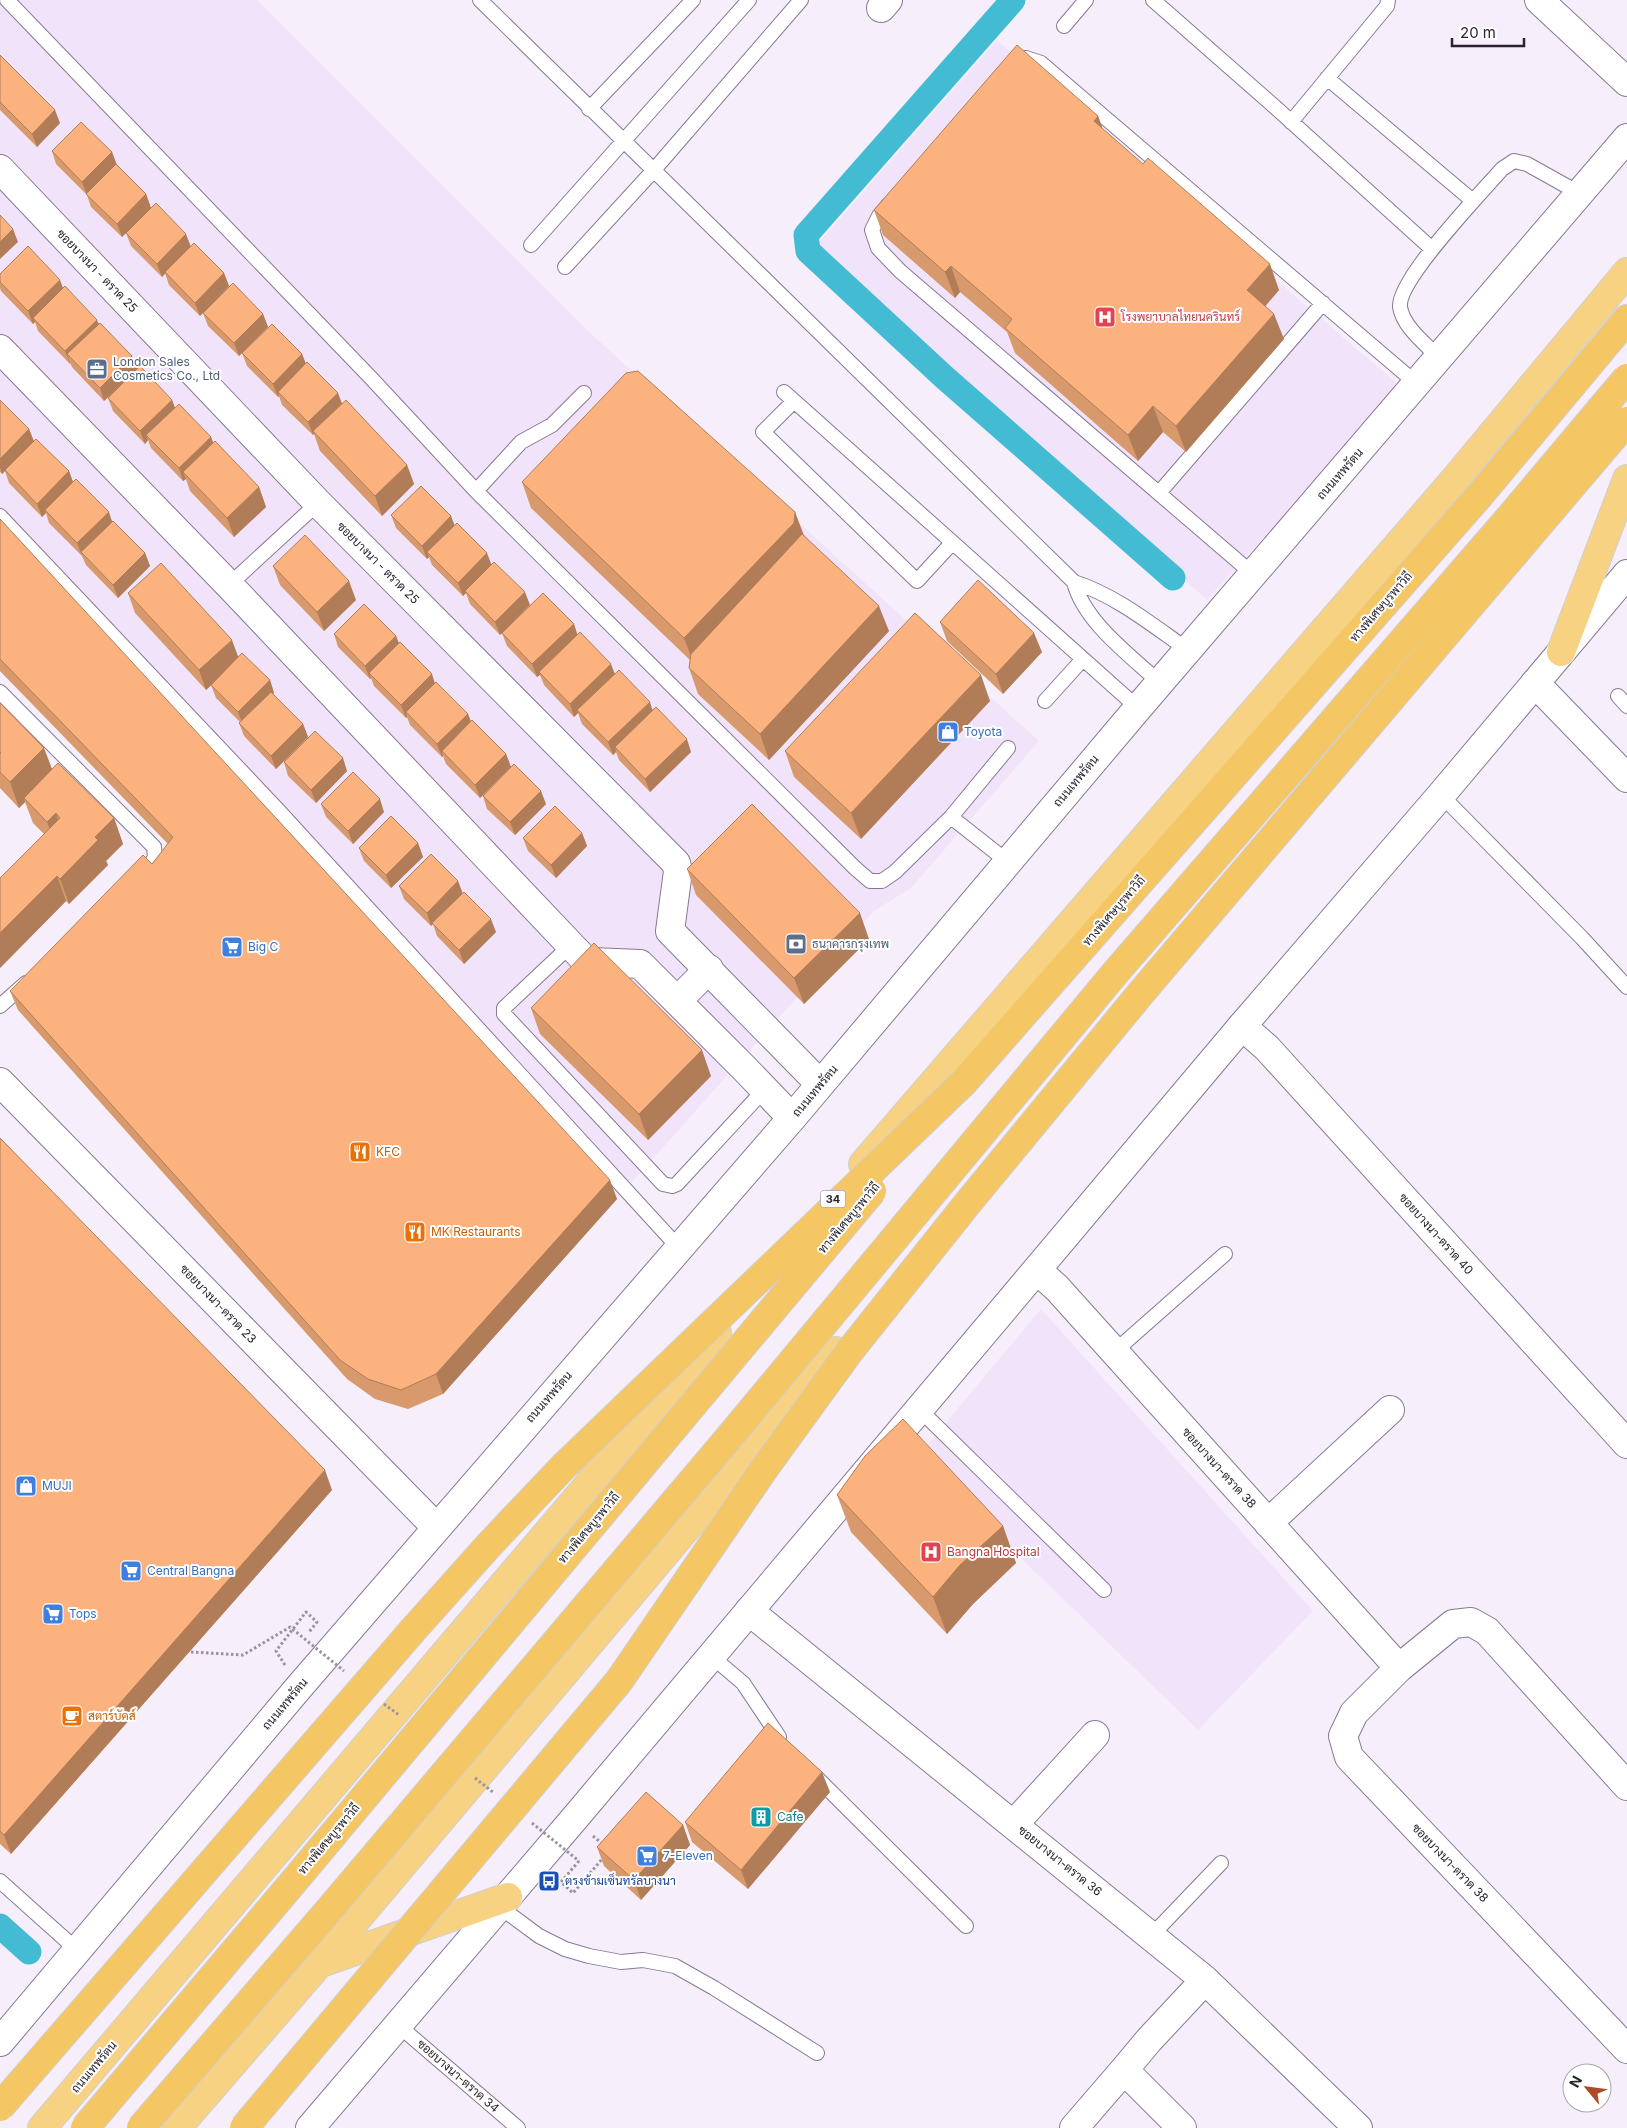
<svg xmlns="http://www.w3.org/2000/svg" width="1627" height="2128" viewBox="0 0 1627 2128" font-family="Inter,Sarabun,sans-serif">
	<rect width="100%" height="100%" fill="#f6effb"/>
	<path fill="#f1e4fa" d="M0,0h257l331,331 451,410 -128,147 -37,23 -257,288 -617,-668z
		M997,40l403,346 -193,214 -393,-352z
		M1041,1309l272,302 -115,119 -281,-273z"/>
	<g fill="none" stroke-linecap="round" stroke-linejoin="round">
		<path stroke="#43bbd2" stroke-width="25" d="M1013,0l-207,235 2,16 136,126 229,201
			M0,1926l29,26"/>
		<g stroke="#887893" stroke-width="16">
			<path id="service" d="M7,0l364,378 105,113 379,377 15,13h12l13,-9 56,-55 57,-69
				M480,0l594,582c43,14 78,43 114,68
				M1153,0l122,107 157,142
				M1064,26l22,-26
				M1019,62l7,-4 15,5 376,321
				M1327,78l146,123
				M589,109l104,-109
				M1291,122l96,-116 1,-6
				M888,205l-9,11 -7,14 6,18 22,23 354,304
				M531,245l218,-245
				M565,267l88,-96 148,-171
				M1439,358c-13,-14 -36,-31 -39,-51 -3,-27 82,-115 102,-138l12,-8 13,3 52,29
				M784,392l354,316
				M794,401l-31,31 154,149 35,-38
				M476,491l45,-49 31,-17 32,-32
				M1159,493l164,-190
				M0,516l278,294 401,438
				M1074,582c10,40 57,74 86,101
				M229,585l89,-82
				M0,692l154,155 1,11 -15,19
				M1618,696l9,10
				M1045,701l38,-42
				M1441,795l141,143 45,49
				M951,817l57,45
				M571,945l-67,63v6l159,170 9,2 5,-2 88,-95
				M0,1006l26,-23
				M1114,1352l111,-98
				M920,1410l184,180
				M711,1656l32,27 36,54
				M816,1777l150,149
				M0,1881l77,69
				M500,1907l39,29 26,13 24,7 32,6 22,-2 32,6 39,22 103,65
				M1152,1935l69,-72
				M398,2025l120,103"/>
		</g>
		<g stroke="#887893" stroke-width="30">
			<path id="minor" d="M1539,0l88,82
				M881,8l7,-8
				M0,169l318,334 358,360 2,8 -8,60 150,153
				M0,349l229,236 354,373 9,4 48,2 105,105 47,49
				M1535,683l92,95
				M677,1001l32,-32
				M1242,1026l25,22 360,396
				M1037,1270l20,18 342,380 54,-44 18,-2 16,9 140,155
				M1268,1523l122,-113
				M749,1611l456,369 153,148
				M1399,1668l-45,45 -11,23 6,21 278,292
				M1014,1824l81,-89
				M1074,2128l50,-58
				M1182,2128l-58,-58 25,-30 56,-60"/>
		</g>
		<g stroke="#887893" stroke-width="30">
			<path id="tertiary" d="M0,1082l436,445"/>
		</g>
		<g stroke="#887893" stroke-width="30">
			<path id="secondary" d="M0,2042l300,-356 492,-568 346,-410 489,-570
				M310,2128l264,-309 668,-793 199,-231 186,-221"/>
		</g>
		<g stroke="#d0cfd1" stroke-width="30">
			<path id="trunk" d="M1561,652l66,-173
				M863,1164l591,-684 173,-208
				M321,1963l187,-66
				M42,2128l675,-795
				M177,2128l143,-165 516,-612"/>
		</g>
		<g stroke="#d0cfd1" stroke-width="30">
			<path id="motorway" d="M963,1083l517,-588 147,-176"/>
		</g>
		<path stroke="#99939e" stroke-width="3" stroke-dasharray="2.5 2.5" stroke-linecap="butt" d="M285,1665l-9,-14 30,-39 11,10 -8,10
			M593,1836l11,9
			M579,1861l-18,21 12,11 30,-35"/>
		<use href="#service" stroke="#fff" stroke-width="14"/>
		<use href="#minor" stroke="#fff" stroke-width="28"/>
		<use href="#tertiary" stroke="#fff" stroke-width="28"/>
		<use href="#secondary" stroke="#fff" stroke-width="28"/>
		<use href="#trunk" stroke="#f7d283" stroke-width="28"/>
		<use href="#motorway" stroke="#f5c664" stroke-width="28"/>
		<g stroke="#d0cfd1" stroke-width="30" stroke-linecap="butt">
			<path id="motorway-bridge" d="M0,2107l413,-477 77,-86 74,-78 399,-383
				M85,2128l210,-248 577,-689
				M141,2128l188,-218 398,-470 389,-468 394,-455 117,-139
				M244,2128l375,-447 145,-212 85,-117 118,-148 174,-211 486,-572"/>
		</g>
		<path stroke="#99939e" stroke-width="3" stroke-dasharray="2.5 2.5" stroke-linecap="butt" d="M191,1652l52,3 47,-28 54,44
			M384,1704l15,11
			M475,1778l19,15
			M532,1823l47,38"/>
		<use href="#motorway-bridge" stroke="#f5c664" stroke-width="28"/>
	</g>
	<path fill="#d8996c" d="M0,56l60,67 -23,24 -37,-37z
		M1098,116l5,13 176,161 -14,16 19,33 -98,113 -23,-20 -25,29 -123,-108 -8,-21 -47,-40 -5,6 -72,-63 -9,-25z
		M52,151l60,1 4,13 30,29 5,14 -29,29 -31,-30 -4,-12 -31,-31z
		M126,233l64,13 34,27 5,13 -29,30 -31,-31 -4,-12 -3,4 -31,-31z
		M0,274l63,14 69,68 5,13 -33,32 -32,-34 -2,-4v1l-32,-33 -3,-9 -2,2 -32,-33 -1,-3z
		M203,313l60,1 5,13 -29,29 -31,-30z
		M242,353l60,1 4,10 36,40 65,61 7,19 -32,32 -62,-65 -6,-17 -1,1 -31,-30 -3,-9 -1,1 -31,-31z
		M108,398l64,2 3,8 36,29 2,6 46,44 7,20 -32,30 -44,-46 -4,-12 -3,2 -32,-33 -3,-8 -3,4 -32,-33z
		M0,400l29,29 5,12 35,30 4,11 72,71 5,13 -32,32 -32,-33 -4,-9 -33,-33 -3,-10 -4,4 -33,-34 -4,-12 -3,3 -2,-2z
		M522,482l282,53 85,96 -120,129 -71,-66 -9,-26 1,-8 -159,-152z
		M391,515l60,1 3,9 76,80 -18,18 62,1 3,10 38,40 38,36 38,42 -41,40 -31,-32 -3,-8 -3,3 -31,-31 -4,-11 -4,4 -30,-32 -4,-10 -3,2 -30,-31 -5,-13 -2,2 -30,-31 -4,-11 -3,3 -31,-31 -3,-8 -2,2 -31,-31z
		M0,519l617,680 -174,195 -35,15 -33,-10 -28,-20 -329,-369 -8,-19 142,-127 16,-20 -168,-173z
		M273,566l83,34 -32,31 -44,-46z
		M128,593l110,64 32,23 4,13 -1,1 30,30 5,13 -32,32 -32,-33 -5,-13 1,-1 -24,-24 -5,-13 -5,5 -71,-77z
		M940,622l102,30 -39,42 -56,-53z
		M334,634l62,2 3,7 36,40 33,31 3,8 35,32 5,13 -31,31 -34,-34 -3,-8 -1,1 -32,-32 -3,-8 -1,1 -32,-32 -3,-8 -1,1 -32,-32z
		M990,701l-129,138 -67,-62 -9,-26z
		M0,703l52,66 62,49 9,26 -17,17 2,4 -39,39 -3,-3 -66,67 44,-134 -11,-11 -8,-21 -6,6 -19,-20z
		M284,762l63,9 -31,32 -28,-27z
		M483,796l63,8 -31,31 -28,-26z
		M321,804l63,8 -31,32 -27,-27z
		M582,833l5,13 -31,32 -28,-27 -5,-13z
		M418,843l5,14 -32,31 -27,-27 -5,-13z
		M687,869l182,70 -65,65 -108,-109z
		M458,881l4,12 34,39 -32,32 -27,-28 -4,-12 -2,2 -27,-27 -5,-13z
		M531,1008l180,68 -63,64 -108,-106z
		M0,1138l332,352 -321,364 -11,-10z
		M837,1495l166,31 13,37 -43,41 -26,30 -96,-102z
		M830,1792l-82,97 -56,-47 -7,-20z
		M683,1825l7,20 -49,55 -37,-34 -7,-19z"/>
	<path fill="#b07d58" d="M55,110l5,13 -23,24 -5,-13z
		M1098,116l9,26 -13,-21z
		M112,152l5,13 -30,30 -5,-13z
		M146,194l5,14 -29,29 -5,-13z
		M13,229l5,13 -18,17v-17z
		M186,234l5,13 -29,30 -5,-13z
		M1270,264l9,26 -22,26 -10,-26z
		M951,266l9,26 -5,6 -10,-26z
		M224,273l5,13 -29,30 -5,-13z
		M60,280l5,13 -32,25 2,4 -2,2 -5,-13z
		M263,314l5,13 -29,29 -5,-13z
		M1274,314l10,25 -98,113 -10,-26z
		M97,320l5,13 -35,21 3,9v1l-5,-13z
		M302,354l5,13 -29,25 1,4 -1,1 -5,-13z
		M132,356l5,13 -33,32 -4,-13z
		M338,393l5,13 -30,25 1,3 -1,1 -5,-13z
		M172,400l5,13 -31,22 2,5 -3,4 -5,-13z
		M1153,406l10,26 -25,29 -10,-26z
		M29,429l5,13 -32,32 -2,-7v-8z
		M211,437l5,13 -33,22 3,7 -3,2 -4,-13z
		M407,465l7,19 -32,32 -7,-20z
		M69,471l5,14 -29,25 1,3 -4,4 -5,-13z
		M259,487l7,20 -32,30 -7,-19z
		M109,512l4,13 -32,27 1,4 -5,-13z
		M795,512l10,26 -111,126 -10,-26z
		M451,516l5,13 -29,23 2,5 -2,2 -5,-13z
		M145,553l5,13 -32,32 -5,-13z
		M487,553l5,13 -27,25 1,2 -3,3 -5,-13z
		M349,581l7,19 -32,31 -7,-19z
		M525,592l5,13 -30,30 -5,-13z
		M879,606l10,25 -120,129 -9,-26z
		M574,624l4,13 -39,35 1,3 -3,2 -5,-13z
		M1034,633l8,19 -39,42 -7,-20z
		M396,636l5,13 -32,24 2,5 -1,1 -5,-13z
		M232,640l7,19 -33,31 -7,-20z
		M611,664l5,13 -39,33 1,3 -4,4 -4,-13z
		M432,674l4,13 -30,25 1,5 -1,1 -5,-13z
		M981,675l9,26 -129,138 -10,-26z
		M270,680l4,13 -31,32 -5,-13z
		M650,702l4,13 -39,32 1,5 -3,3 -5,-13z
		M468,714l5,13 -31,24 1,5 -1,1 -5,-13z
		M303,724l5,13 -32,32 -5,-13z
		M687,739l4,13 -41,40 -5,-13z
		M44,748l10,26 -30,24 1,4 -6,6 -9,-26z
		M506,754l5,13 -31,31 -5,-13z
		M343,758l4,13 -31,32 -5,-13z
		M541,791l5,13 -31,31 -5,-13z
		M380,799l4,13 -31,32 -5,-13z
		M56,813l9,26 -8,8 -10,-25z
		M114,818l9,26 -17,17 2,4 -39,39 -9,-25 35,-42z
		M582,833l5,13 -31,32 -5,-13z
		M418,843l5,14 -32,31 -5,-13z
		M57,876l9,25 -66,67v-35z
		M458,881l5,13 -32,32 -4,-13z
		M860,913l9,26 -65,65 -10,-26z
		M491,919l5,13 -32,32 -5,-14z
		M702,1050l9,26 -63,64 -9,-26z
		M610,1180l7,19 -174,195 -7,-20z
		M325,1470l7,20 -321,364 -7,-19z
		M1003,1526l13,37 -43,41 -26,30 -14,-37 26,-31z
		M822,1772l8,20 -82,97 -7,-19z
		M683,1825l7,20 -49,55 -7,-20z"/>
	<path fill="#fbb27e" stroke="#b07d58" d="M1017,45l81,71 -4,5 49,43 5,-6 122,106 -23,26 27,24 -98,112 -23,-20 -25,29 -123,-107 7,-9 -61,-53 -6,6 -71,-62z
		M0,55l55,55 -23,24 -32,-32z
		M81,122l31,30 -30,30 -30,-31z
		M116,164l30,30 -29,30 -31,-30z
		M156,203l30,31 -29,30 -31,-31z
		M0,215l13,14 -13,13z
		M194,243l30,30 -29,30 -30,-31z
		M28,246l32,34 -32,31 -28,-29v-8z
		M233,283l30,31 -29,29 -31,-30z
		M65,286l32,34 -32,31 -32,-33z
		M100,323l32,33 -32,32 -33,-34z
		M272,324l30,30 -29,30 -31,-31z
		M307,362l31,31 -30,29 -30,-30z
		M140,366l32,34 -32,31 -32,-33z
		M638,371l157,141 -1,11 -110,115 -162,-156 104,-109z
		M0,400l29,29 -29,30z
		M346,400l61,65 -32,31 -62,-65z
		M179,404l32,33 -32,31 -33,-33z
		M36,439l33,32 -32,33 -32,-34z
		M215,441l44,46 -32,31 -44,-46z
		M76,479l33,33 -32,31 -32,-33z
		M421,486l30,30 -29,30 -31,-31z
		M0,519l610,661 -174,194 -35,16 -33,-11 -28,-19 -330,-369 133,-136 9,9 21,-27 -173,-178z
		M113,521l32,32 -32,32 -32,-33z
		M457,523l30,30 -29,30 -31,-31z
		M802,534l77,72 -119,128 -71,-66 2,-14z
		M305,535l44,46 -32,31 -44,-46z
		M494,562l31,30 -30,30 -30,-31z
		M161,563l71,77 -33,30 -71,-77z
		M978,580l56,53 -38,41 -56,-52z
		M543,593l31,31 -42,40 -30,-31z
		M364,604l32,32 -31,30 -31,-32z
		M915,613l66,62 -130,138 -66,-62z
		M580,632l31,32 -41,40 -31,-32z
		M400,642l32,32 -31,31 -32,-32z
		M242,653l28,27 -32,32 -27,-27z
		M619,670l31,32 -42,40 -31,-32z
		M436,682l32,32 -31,30 -31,-32z
		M271,692l32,32 -32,32 -32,-33z
		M0,703l44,45 -34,34 -10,-10v-19h1l-1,-1z
		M656,707l31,32 -42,40 -30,-32z
		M472,720l34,34 -31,31 -33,-34z
		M315,731l28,27 -32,32 -27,-28z
		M58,763l56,55 -19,19 3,3 -38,39 -3,-3 -57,57v-55l60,-60 -4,-5 -9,9 -23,-24z
		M514,764l27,27 -31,31 -27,-26z
		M353,772l27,27 -32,32 -27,-27z
		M752,804l108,109 -66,65 -107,-109z
		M555,806l27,27 -31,32 -28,-27z
		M391,816l27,27 -32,32 -27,-27z
		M431,854l27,27 -31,32 -28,-27z
		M464,892l27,27 -32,31 -27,-27z
		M594,943l108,107 -63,64 -108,-106z
		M0,1138l325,332 -321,365 -4,-4z
		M903,1419l100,107 -44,40 -26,31 -96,-102 28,-39z
		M768,1723l54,49 -81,98 -56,-48z
		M646,1792l37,33 -49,55 -37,-33z"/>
	<defs>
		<g id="hospital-square" transform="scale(1.125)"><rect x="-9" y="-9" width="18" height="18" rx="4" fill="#e0444e" stroke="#fff"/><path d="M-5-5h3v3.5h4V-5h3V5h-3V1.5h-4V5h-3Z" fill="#fff"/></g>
		<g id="office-square" transform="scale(1.125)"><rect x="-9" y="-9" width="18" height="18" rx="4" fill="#5c6f8a" stroke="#fff"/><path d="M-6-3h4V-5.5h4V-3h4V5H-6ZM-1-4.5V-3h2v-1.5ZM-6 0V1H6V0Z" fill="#fff"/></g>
		<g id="shop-square" transform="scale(1.125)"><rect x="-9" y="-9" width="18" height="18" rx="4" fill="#3f7fe0" stroke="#fff"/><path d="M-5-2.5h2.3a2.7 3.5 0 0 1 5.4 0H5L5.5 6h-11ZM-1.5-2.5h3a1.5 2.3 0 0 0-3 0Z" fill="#fff"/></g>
		<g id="bank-square" transform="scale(1.125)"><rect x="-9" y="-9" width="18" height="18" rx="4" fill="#5c6f8a" stroke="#fff"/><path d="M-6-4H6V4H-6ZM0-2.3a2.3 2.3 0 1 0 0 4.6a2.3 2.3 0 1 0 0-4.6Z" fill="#fff"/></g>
		<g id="supermarket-square" transform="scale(1.125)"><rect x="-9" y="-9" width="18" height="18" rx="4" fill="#3f7fe0" stroke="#fff"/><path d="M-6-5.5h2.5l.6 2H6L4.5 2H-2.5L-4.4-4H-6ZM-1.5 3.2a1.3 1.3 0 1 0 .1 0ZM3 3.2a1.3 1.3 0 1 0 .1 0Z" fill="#fff"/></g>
		<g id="restaurant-square" transform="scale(1.125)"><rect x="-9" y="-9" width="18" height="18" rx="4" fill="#e8710a" stroke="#fff"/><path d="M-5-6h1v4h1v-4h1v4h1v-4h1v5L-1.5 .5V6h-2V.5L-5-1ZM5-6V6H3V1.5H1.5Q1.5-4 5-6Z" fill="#fff"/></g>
		<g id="cafe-square" transform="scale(1.125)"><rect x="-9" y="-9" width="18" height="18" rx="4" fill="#e8710a" stroke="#fff"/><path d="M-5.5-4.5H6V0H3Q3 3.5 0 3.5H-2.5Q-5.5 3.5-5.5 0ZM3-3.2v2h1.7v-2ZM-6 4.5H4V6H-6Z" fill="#fff"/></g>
		<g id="building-square" transform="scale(1.125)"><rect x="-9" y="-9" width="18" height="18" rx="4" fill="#0f9aa8" stroke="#fff"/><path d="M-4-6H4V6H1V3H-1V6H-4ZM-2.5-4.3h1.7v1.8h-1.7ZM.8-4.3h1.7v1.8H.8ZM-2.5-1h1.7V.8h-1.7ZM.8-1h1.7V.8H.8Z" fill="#fff"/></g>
		<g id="bus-square" transform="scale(1.125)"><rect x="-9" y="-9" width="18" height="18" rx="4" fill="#1a4fb4" stroke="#fff"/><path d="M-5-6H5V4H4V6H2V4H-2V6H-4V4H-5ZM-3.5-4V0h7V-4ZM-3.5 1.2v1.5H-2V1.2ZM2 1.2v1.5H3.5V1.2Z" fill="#fff"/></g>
	</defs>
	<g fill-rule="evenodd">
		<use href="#hospital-square" x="1105" y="317"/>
		<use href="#office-square" x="97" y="369"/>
		<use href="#shop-square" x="948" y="732"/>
		<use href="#bank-square" x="796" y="944"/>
		<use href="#supermarket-square" x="232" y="947"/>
		<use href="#restaurant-square" x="360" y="1152"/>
		<use href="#restaurant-square" x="415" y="1232"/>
		<use href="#shop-square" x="26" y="1486"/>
		<use href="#hospital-square" x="931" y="1552"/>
		<use href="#supermarket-square" x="131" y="1571"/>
		<use href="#supermarket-square" x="53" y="1614"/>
		<use href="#cafe-square" x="72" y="1716"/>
		<use href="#building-square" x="761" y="1817"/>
		<use href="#supermarket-square" x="647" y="1856"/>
		<use href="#bus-square" x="549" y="1881"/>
	</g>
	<g text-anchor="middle" stroke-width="4" stroke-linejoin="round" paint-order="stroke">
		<rect fill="#fff" stroke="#69656d" stroke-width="1" x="820.5" y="1190.5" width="25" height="17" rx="4"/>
		<g font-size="11" font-weight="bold" fill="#29232e">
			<text x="833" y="1203">34</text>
		</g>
		<g font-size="12" fill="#29232e" stroke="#fff">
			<text transform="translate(97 271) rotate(46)" y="4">ซอยบางนา - ตราด 25</text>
			<text transform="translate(1340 474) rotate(-49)" y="4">ถนนเทพรัตน</text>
			<text transform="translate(378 563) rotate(45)" y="4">ซอยบางนา - ตราด 25</text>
			<text transform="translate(1381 607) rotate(-49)" y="4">ทางพิเศษบูรพาวิถี</text>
			<text transform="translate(1076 781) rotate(-50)" y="4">ถนนเทพรัตน</text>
			<text transform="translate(1114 911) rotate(-49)" y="4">ทางพิเศษบูรพาวิถี</text>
			<text transform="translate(815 1091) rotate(-50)" y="4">ถนนเทพรัตน</text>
			<text transform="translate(849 1218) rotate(-50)" y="4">ทางพิเศษบูรพาวิถี</text>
			<text transform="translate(1436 1234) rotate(48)" y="4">ซอยบางนา-ตราด 40</text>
			<text transform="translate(218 1304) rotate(46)" y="4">ซอยบางนา-ตราด 23</text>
			<text transform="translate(549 1397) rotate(-49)" y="4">ถนนเทพรัตน</text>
			<text transform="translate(1219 1468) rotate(48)" y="4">ซอยบางนา-ตราด 38</text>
			<text transform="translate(589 1528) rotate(-50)" y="4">ทางพิเศษบูรพาวิถี</text>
			<text transform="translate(285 1704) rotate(-50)" y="4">ถนนเทพรัตน</text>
			<text transform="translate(329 1839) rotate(-50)" y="4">ทางพิเศษบูรพาวิถี</text>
			<text transform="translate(1060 1861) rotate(39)" y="4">ซอยบางนา-ตราด 36</text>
			<text transform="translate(1450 1863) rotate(46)" y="4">ซอยบางนา-ตราด 38</text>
			<text transform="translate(94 2067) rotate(-50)" y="4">ถนนเทพรัตน</text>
			<text transform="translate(458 2076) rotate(41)" y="4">ซอยบางนา-ตราด 34</text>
		</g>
		<g font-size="12" fill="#be3a42" stroke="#fff" text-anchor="start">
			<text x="1121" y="321">โรงพยาบาลไทยนครินทร์</text>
			<text x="947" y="1556">Bangna Hospital</text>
		</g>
		<g font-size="12" fill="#4e5e75" stroke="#fff" text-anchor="start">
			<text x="113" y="366">London Sales<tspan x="113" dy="14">Cosmetics Co., Ltd</tspan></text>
			<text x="812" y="948">ธนาคารกรุงเทพ</text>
		</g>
		<g font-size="12" fill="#366cbe" stroke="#fff" text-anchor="start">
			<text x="964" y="736">Toyota</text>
			<text x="248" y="951">Big C</text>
			<text x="42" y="1490">MUJI</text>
			<text x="147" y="1575">Central Bangna</text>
			<text x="69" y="1618">Tops</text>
			<text x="663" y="1860">7-Eleven</text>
		</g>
		<g font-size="12" fill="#c56008" stroke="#fff" text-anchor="start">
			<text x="376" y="1156">KFC</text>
			<text x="431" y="1236">MK Restaurants</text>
			<text x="88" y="1720">สตาร์บัคส์</text>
		</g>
		<g font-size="12" fill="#0d838f" stroke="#fff" text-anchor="start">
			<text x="777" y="1821">Cafe</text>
		</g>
		<g font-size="12" fill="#164399" stroke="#fff" text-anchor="start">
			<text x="565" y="1885">ตรงข้ามเซ็นทรัลบางนา</text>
		</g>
	</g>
	<g transform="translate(1587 2088) rotate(299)"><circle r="24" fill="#ffffff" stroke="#a9a7ab"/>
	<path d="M0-4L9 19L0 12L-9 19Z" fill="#b04925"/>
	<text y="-8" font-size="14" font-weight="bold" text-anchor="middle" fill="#29232e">N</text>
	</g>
	<path d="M1452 38v8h72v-8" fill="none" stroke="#29232e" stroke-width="2.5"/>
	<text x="1460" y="38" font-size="15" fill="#29232e" stroke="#ffffff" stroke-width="4" paint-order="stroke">20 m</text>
</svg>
